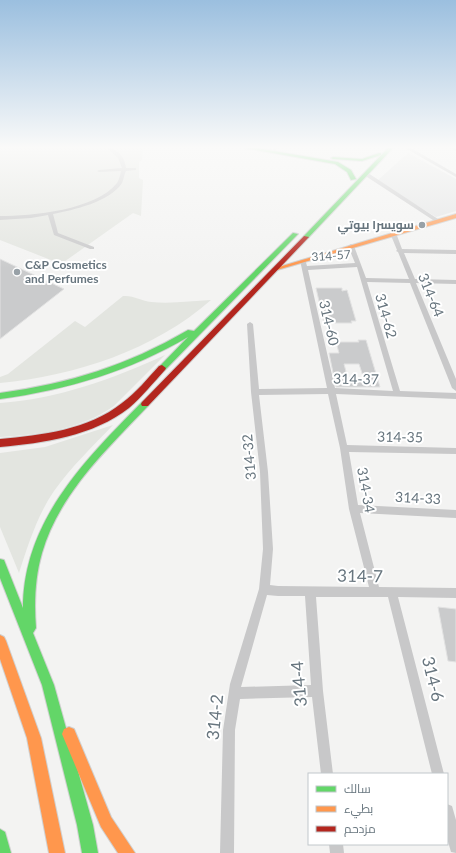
<svg xmlns="http://www.w3.org/2000/svg" width="456" height="853" viewBox="0 0 456 853" font-family="Lato,Cairo,sans-serif">
	<rect width="100%" height="100%" fill="#f3f3f2"/>
	<path fill="#e3e4e4" d="M408,153l48,26v32l-20,6 -59,-36z"/>
	<path fill="#e3e5e0" d="M0,148h143l-1,12 -3,2v16l4,2 -2,36 -8,-3 -72,51 -61,-24z
		M123,296c10,-1 19,5 28,6 20,2 41,-1 60,-2 -57,50 -136,76 -211,83v-6l8,-3 67,-53 10,6z
		M165,355l-51,51c-32,23 -76,29 -114,31v-34c57,-4 113,-24 165,-48z
		M113,425c-20,21 -42,42 -59,66 -17,25 -26,54 -35,82l-19,-46v-74l45,-6z"/>
	<path fill="#cacbcc" stroke="#e2e2e2" fill-rule="evenodd" d="M0,259l64,30 -64,50z
		M316,288h26v3l5,-1 9,31h-5l1,2h-28z
		M358,340h8l14,47h-44l-7,-34h10l-3,-11h23zM344,364h15l5,15h-16z
		M438,607l18,2v53l-8,-1z"/>
	<g fill="none" stroke-linecap="round" stroke-linejoin="round">
		<g stroke="#d0d0d0" stroke-width="2">
			<path id="fast" d="M244,148h13l81,14 13,8 5,9 -5,1 -4,-8 -12,-8z
				M388,148h5l-85,90h-4v-2z
				M379,153h2v2l-19,6 -29,-2 -2,-1 2,-1 29,2z
				M293,233l5,1 -133,136 -3,1 -4,-3 30,-31c-58,34 -121,53 -188,62v-6c71,-10 126,-27 188,-63l6,1z
				M145,401l4,3 -1,2c-41,43 -89,88 -106,147 -7,24 -8,50 -6,75l-3,5 21,52 39,140 5,28h-16l-5,-28 -35,-140 -42,-107v-19l4,1 19,48c0,-87 63,-149 119,-206z
				M0,829l5,3 6,21h-11z"/>
		</g>
		<g stroke="#d0d0d0" stroke-width="2">
			<path id="slow" d="M456,214v4l-179,52 -5,-1z
				M0,635l4,2 2,4 35,97 24,115h-16l-22,-115 -27,-79z
				M69,727l5,2 37,88 24,36h-17l-17,-26 -39,-93 2,-5z"/>
		</g>
		<g stroke="#d0d0d0" stroke-width="2">
			<path id="jam" d="M304,236l5,1 -161,169h-6l-1,-2 1,-2z
				M162,365l4,3 -1,2c-12,13 -23,27 -36,38 -36,28 -85,35 -129,39v-8c42,-4 88,-9 122,-36 14,-10 25,-24 37,-37z"/>
		</g>
		<path fill="#c8c8c9" fill-rule="evenodd" d="M107,148c11,0 18,10 19,20h10v2l-10,1c-2,3 -2,8 -4,12 -12,19 -49,27 -69,31l5,19 36,14v2h-4l-36,-14 -6,-20 -17,3 -31,2v-4c32,0 96,-6 117,-33 2,-3 3,-8 4,-12l-22,1 -2,-1 2,-1 23,-2 -4,-10z
			M274,148h7l-8,3v-2z
			M405,148h6l45,26v3z
			M450,148h6v3z
			M366,173h2l73,48 -5,1 -72,-47v-2z
			M393,231l3,2 6,16 54,1v4l-52,-1 11,26 41,1v4l-40,-1 40,96v12l-4,-3 -42,-105 -43,-1 33,109 56,2v6l-120,-5 11,51 109,3v6l-107,-2 9,53 98,5v8l-96,-5 19,74 77,1v10l-58,-1 46,177h-12l-44,-177h-72l7,94 10,83h-12l-9,-77 -72,2 -5,31 -1,123h-14l3,-123 7,-46 29,-95 4,-40 -3,-77 -9,-80 -4,-68 3,-2 3,2 6,65 68,-1 -27,-128 5,-1 2,7 48,-3 -7,-17 3,-2 3,2 12,32 43,1 -11,-27 -2,-1 1,-1 -7,-17zM357,267l36,124 -58,-3 -27,-118zM328,394l12,54 9,61 20,78 -91,-1 -8,-1 3,-36 -5,-77 -9,-77zM267,595l11,1h27l6,89 -70,2z
			M447,804l5,2 4,14v33l-5,-1 -4,-14z
			M329,844h14l1,9h-14z"/>
		<use href="#fast" fill="#63d668" fill-rule="evenodd"/>
		<use href="#slow" fill="#ff974d" fill-rule="evenodd"/>
		<use href="#jam" fill="#b3261e" fill-rule="evenodd"/>
	</g>
	<linearGradient id="sky" x2="0" y2="1"><stop stop-color="#9bbfdf"/><stop offset="0.55" stop-color="#fafaf9"/><stop offset="1" stop-color="#fafaf9" stop-opacity="0"/></linearGradient>
	<rect width="456" height="268" fill="url(#sky)"/>
	<g fill="#98a1a7" stroke="#fff" stroke-width="1.5">
		<circle cx="422" cy="225" r="4"/>
		<circle cx="17" cy="272" r="4"/>
	</g>
	<g text-anchor="middle" stroke-width="4" stroke-linejoin="round" paint-order="stroke">
		<g font-size="12" font-weight="bold" fill="#67757e" stroke="#fff" text-anchor="end">
			<text x="414" y="229">سويسرا بيوتي</text>
			<text x="25" y="269" text-anchor="start">C&amp;P Cosmetics<tspan x="25" dy="14">and Perfumes</tspan></text>
		</g>
		<g font-size="12" fill="#67757e" stroke="#fff">
			<text transform="translate(331 256) rotate(-4)" y="4">314-57</text>
		</g>
		<g font-size="14" fill="#67757e" stroke="#fff">
			<text transform="translate(431 295) rotate(68)" y="5">314-64</text>
			<text transform="translate(386 316) rotate(74)" y="5">314-62</text>
			<text transform="translate(329 323) rotate(77)" y="5">314-60</text>
			<text transform="translate(356 379) rotate(1)" y="5">314-37</text>
			<text transform="translate(400 437) rotate(1)" y="5">314-35</text>
			<text transform="translate(249 457) rotate(-95)" y="5">314-32</text>
			<text transform="translate(366 490) rotate(80)" y="5">314-34</text>
			<text transform="translate(418 498) rotate(3)" y="5">314-33</text>
		</g>
		<g font-size="17" fill="#67757e" stroke="#fff">
			<text transform="translate(360 576) rotate(1)" y="6">314-7</text>
			<text transform="translate(433 679) rotate(76)" y="6">314-6</text>
			<text transform="translate(299 684) rotate(-95)" y="6">314-4</text>
			<text transform="translate(215 717) rotate(-84)" y="6">314-2</text>
		</g>
	</g>
	<rect x="308" y="773" width="140" height="72" fill="#ffffff" stroke="#c2c8cb"/>
	<rect x="316" y="786" width="20" height="6" fill="#63d668" stroke="#c2c8cb"/>
	<text x="344" y="793" font-size="12" fill="#67757e">سالك</text>
	<rect x="316" y="806" width="20" height="6" fill="#ff974d" stroke="#c2c8cb"/>
	<text x="344" y="813" font-size="12" fill="#67757e">بطيء</text>
	<rect x="316" y="826" width="20" height="6" fill="#b3261e" stroke="#c2c8cb"/>
	<text x="344" y="833" font-size="12" fill="#67757e">مزدحم</text>
</svg>
